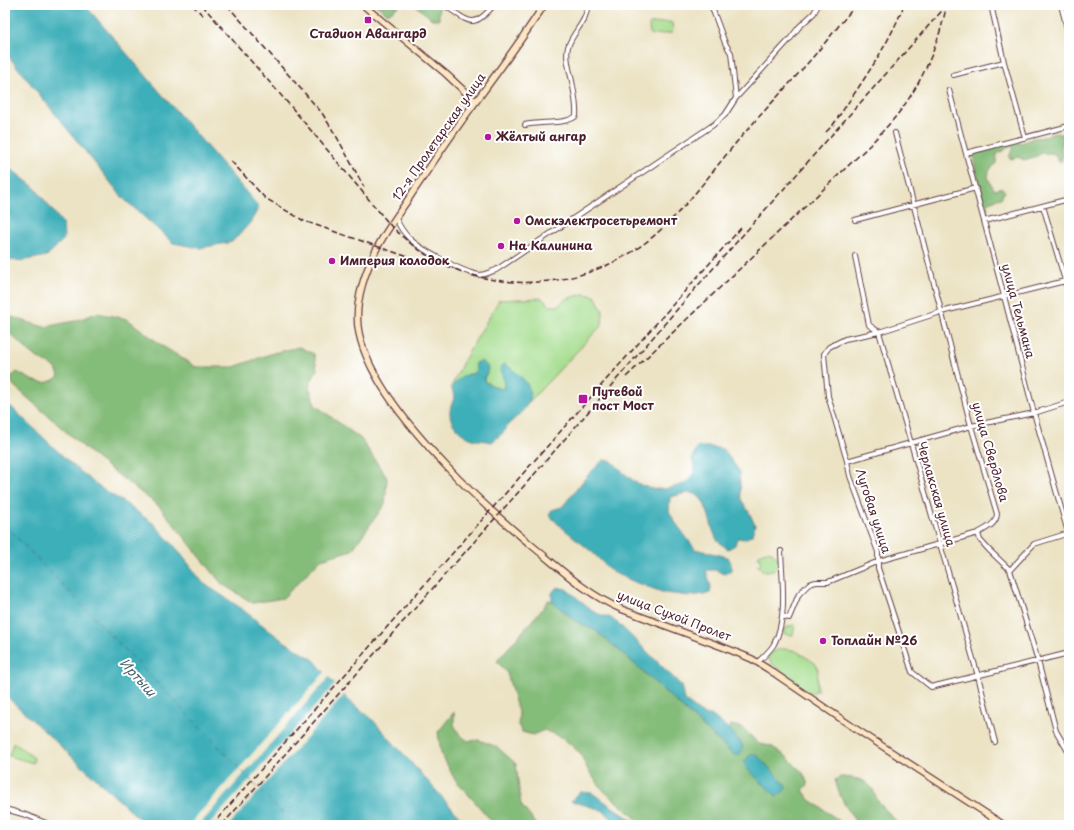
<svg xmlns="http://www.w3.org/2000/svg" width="1074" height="830" viewBox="0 0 1074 830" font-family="'Playpen Sans',sans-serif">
	<rect width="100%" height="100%" fill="#fff"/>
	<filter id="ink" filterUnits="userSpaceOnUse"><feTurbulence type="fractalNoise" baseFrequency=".025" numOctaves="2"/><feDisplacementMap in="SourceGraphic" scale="8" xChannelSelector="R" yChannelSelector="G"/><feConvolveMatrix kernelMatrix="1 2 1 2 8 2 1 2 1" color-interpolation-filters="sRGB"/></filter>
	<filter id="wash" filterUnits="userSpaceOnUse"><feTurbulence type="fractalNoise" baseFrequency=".012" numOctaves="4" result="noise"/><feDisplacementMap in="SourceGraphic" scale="16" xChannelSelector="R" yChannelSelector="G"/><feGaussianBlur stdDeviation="0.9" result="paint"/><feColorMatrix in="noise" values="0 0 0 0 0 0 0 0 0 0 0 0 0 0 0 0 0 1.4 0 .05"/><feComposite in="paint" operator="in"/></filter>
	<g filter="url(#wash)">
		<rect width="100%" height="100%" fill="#ece3c4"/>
		<path fill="#a5dd8e" stroke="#787e5c" d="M670,22l2,1 1,8 -1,2 -20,2 -2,-1 -1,-8 1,-2z
			M584,294l11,2 8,15 -1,14 -73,77 2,-10 -31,-22 5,12 -2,7c-7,-1 -11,-5 -18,-7l-1,-4 3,-5c-18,-1 -23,1 -36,14l12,-25 36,-62 43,-2 8,8h8l8,-7z
			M767,551l5,1 7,7c1,11 -7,12 -16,12l-6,-6h3l1,-7 -3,-1c1,-4 5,-5 9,-6z
			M795,625l-2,10 -9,-1 -1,-4 6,-4z
			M779,649h9l8,2 19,12 3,6 -1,22 -6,2 -3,-1 -37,-29 -3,-6 1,-3z
			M13,742l21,16 -1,5 -24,-7z"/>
		<path fill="#84bc79" stroke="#676e52" d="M376,5h24l-12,9z
			M415,5h22l2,3v12l-7,-1z
			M1056,132c9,3 9,7 5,16l2,8 -2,6 -3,-1 -3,-7c-5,-2 -8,0 -13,-1l-5,3 -13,4 -6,-3 -8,2 -1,-2 4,-9 -2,-2 -14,8 -1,9 -7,8 -1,7 5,10 2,2 7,-2 3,3 -4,7 -13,4 -1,2 1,6h-3l-12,-54 2,-2 39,-13 7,2 12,-5 12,-1z
			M97,313l30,6 37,28 32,20h38l39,-14 26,-6 15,7 3,15 -8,17 6,19 46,34 26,39 -2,26 -33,46 -31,9 -38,39 -30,5 -31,-19 -62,-77 -64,-49 -83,-73 -2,-8 6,-5c15,8 27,17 42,4l-3,-8 -23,-13 -28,-26v-14l39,12 31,-6z
			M548,600l4,1 25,21 19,9 29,24 109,100 7,-12 -12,-14 2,-4 12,3 16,16 12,2 15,10 18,18 4,11 -5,5 6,9 36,26h-201l-40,-34 -15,-19 -9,-19 -17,-15 -19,-8 -11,5 -11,-3 -4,-7 1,-9 -12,-43 -10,-12 46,-53z
			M454,712v13l6,10 8,6 11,-1 18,7 19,17 5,41 16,20h-42l-41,-47 -13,-25 -3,-21z
			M841,777c13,1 25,1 32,13 2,5 4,10 7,14 7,7 13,13 19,21h-41c-10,-14 -19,-28 -23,-45z"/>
		<path fill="#3eafb9" stroke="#446772" d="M5,5h80l174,202 -9,16 -18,19 -32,6 -27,-5 -50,-45 -118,-146z
			M5,164l30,24 28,36 1,15 -17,17 -27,5 -15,-2z
			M481,361l7,6 -1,6 -3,5 1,4c7,2 11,7 18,7l2,-7 -5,-12 1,-4 4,-2c11,8 33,23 23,39 -4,8 -11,13 -17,19 -3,2 -4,4 -5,7 -3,5 -10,9 -14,13 -7,-2 -16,-1 -22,-4 -11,-5 -21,-15 -20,-27 2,-13 7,-10 1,-24l11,-11 13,-3 1,-10z
			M5,401l63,60 31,26 23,14 32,23 24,26 25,33 35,23 41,32 35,22 33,39 24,19 96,107h-321l-141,-130z
			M697,447h14l12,2 16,22 2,28 8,13 6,13 -3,10 -7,4 -8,-1 -2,7 -7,4c-3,-2 -7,-5 -10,-8 -9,-12 -9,-45 -26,-48 -6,-1 -16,3 -22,4l-1,14 6,11 20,27 33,8 3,6v7l-6,4 -10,-4h-9l5,17 -1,6 -20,3 -25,-3 -28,-10 -25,-11 -20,-20 -34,-28 -9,-9 3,-5 10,-3 26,-32 15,-15 9,1c15,16 33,33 57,27 6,-1 12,-3 18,-5l8,-13 -3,-11z
			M557,587l9,2 30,24 15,5 9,7 61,60 3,15 20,15h7l18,14 12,14 2,5 -4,7h-5l-109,-100 -29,-24 -19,-9 -25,-21v-8z
			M751,754h5l29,30c3,6 -3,9 -8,12l-2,-1 -29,-27 -2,-6z
			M580,792l12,1 47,32h-20l-17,-15 -31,-9z"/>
		<path fill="#ece3c4" d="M326,671l4,5 -131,149h-10z
			M336,683l9,11 -116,131h-20z"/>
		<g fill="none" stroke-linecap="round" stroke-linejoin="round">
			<path stroke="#45606b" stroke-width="1" stroke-dasharray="5 4" stroke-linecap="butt" d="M5,525l289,300"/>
		</g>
	</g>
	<g filter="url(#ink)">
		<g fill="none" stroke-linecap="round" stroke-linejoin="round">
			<g stroke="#623c42" stroke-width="6">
				<path id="street" d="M444,5c25,16 28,26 50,0
					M711,5l14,38 6,10 5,45
					M991,5l13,57 21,76
					M1061,5l8,31
					M953,75l51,-13
					M949,90l55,206 30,117 35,123
					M525,125c14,-4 41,0 51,-9 1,-11 -2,-24 -4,-35 -2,-10 -7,-23 -4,-34 4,-14 21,-28 19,-42
					M895,133l76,293 26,88c-1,11 -11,14 -19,19l2,7 9,10 21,20 28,91 18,70 13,22
					M966,153l103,-27
					M1043,206l26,88
					M396,219c3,6 7,13 12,18 11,12 54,35 71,38 6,0 11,-3 17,-5l217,-145 12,-10 11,-17 54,-59 9,-12 15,-14 4,-8
					M855,220l121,-32
					M984,221l85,-22
					M855,256l14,69 10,7 99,344 17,66
					M1069,280l-128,32 -62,20 -34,7 -16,8 -5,7 4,42 19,65 3,15 28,76v16l34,104 19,15 138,-34
					M847,461l124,-35 63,-13 35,-11
					M1010,570l24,-26 35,-11
					M782,616l7,2 10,-24 10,-10 7,-2h12l51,-21 99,-28
					M758,662c5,-5 13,-12 16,-18 14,-26 8,-65 7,-93
					M5,809l21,6 25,10"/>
			</g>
			<g stroke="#623c42" stroke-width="8">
				<path id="secondary" d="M363,5l83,69 29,27
					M544,5c-21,33 -44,64 -67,95 -22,29 -42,59 -62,89 -12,19 -27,38 -38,59 -13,26 -24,56 -18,85 10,48 56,100 89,135 29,31 61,59 94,86 25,21 49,42 79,55l107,40 24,10 16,10 88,60 148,96"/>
			</g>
			<use href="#street" stroke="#fff" stroke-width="4"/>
			<use href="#secondary" stroke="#fce6c4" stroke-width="5.5"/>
			<path stroke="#4a1f2b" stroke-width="1.5" stroke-dasharray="6 3" stroke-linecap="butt" d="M192,5l13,12
				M202,5l91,104 98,117c13,12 27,25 43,33 66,37 151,29 211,-16 38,-29 65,-70 96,-106 21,-24 43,-47 65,-72 17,-19 33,-40 50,-60
				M227,5l95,108 16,26 26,48
				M826,132l7,-7c26,-39 54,-76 71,-120
				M231,161l34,37 39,23 104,36 31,9
				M626,377l244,-232c9,-10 19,-20 27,-30 24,-30 41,-69 49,-107
				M212,825c176,-199 352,-398 529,-597
				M222,825l309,-347 163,-188 253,-285"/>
		</g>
	</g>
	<g fill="#b5179e" stroke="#fff" stroke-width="1.5">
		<rect x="364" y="16" width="8" height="8" rx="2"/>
		<circle cx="488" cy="137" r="4"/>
		<circle cx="517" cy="221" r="4"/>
		<circle cx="501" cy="246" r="4"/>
		<circle cx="332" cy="261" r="4"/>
		<rect x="578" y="394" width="10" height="10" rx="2"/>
		<circle cx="823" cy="641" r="4"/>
	</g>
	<g text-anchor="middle" stroke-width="4" stroke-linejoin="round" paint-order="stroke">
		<g font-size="12" font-weight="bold" fill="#4a1f2b" stroke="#fff" text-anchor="start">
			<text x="368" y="38" text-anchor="middle">Стадион Авангард</text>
			<text x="496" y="141">Жёлтый ангар</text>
			<text x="525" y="225">Омскэлектросетьремонт</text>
			<text x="509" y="250">На Калинина</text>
			<text x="340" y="265">Империя колодок</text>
			<text x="592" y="396">Путевой<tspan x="592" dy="14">пост Мост</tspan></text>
			<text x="831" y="645">Топлайн №26</text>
		</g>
		<g font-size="12" fill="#4a1f2b" stroke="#fff">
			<text transform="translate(439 137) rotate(-55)" y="4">12-я Пролетарская улица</text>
			<text transform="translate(1018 311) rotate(75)" y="4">улица Тельмана</text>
			<text transform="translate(990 452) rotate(74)" y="4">улица Свердлова</text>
			<text transform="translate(936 494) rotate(74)" y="4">Черлакская улица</text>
			<text transform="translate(873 511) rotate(72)" y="4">Луговая улица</text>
			<text transform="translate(674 616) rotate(21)" y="4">улица Сухой Пролет</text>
		</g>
		<g font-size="13" font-style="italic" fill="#45606b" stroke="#fff">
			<text transform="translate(138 677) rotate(48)" y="5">Иртыш</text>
		</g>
	</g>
	<rect width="1074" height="830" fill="none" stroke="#fff" stroke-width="20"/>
</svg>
